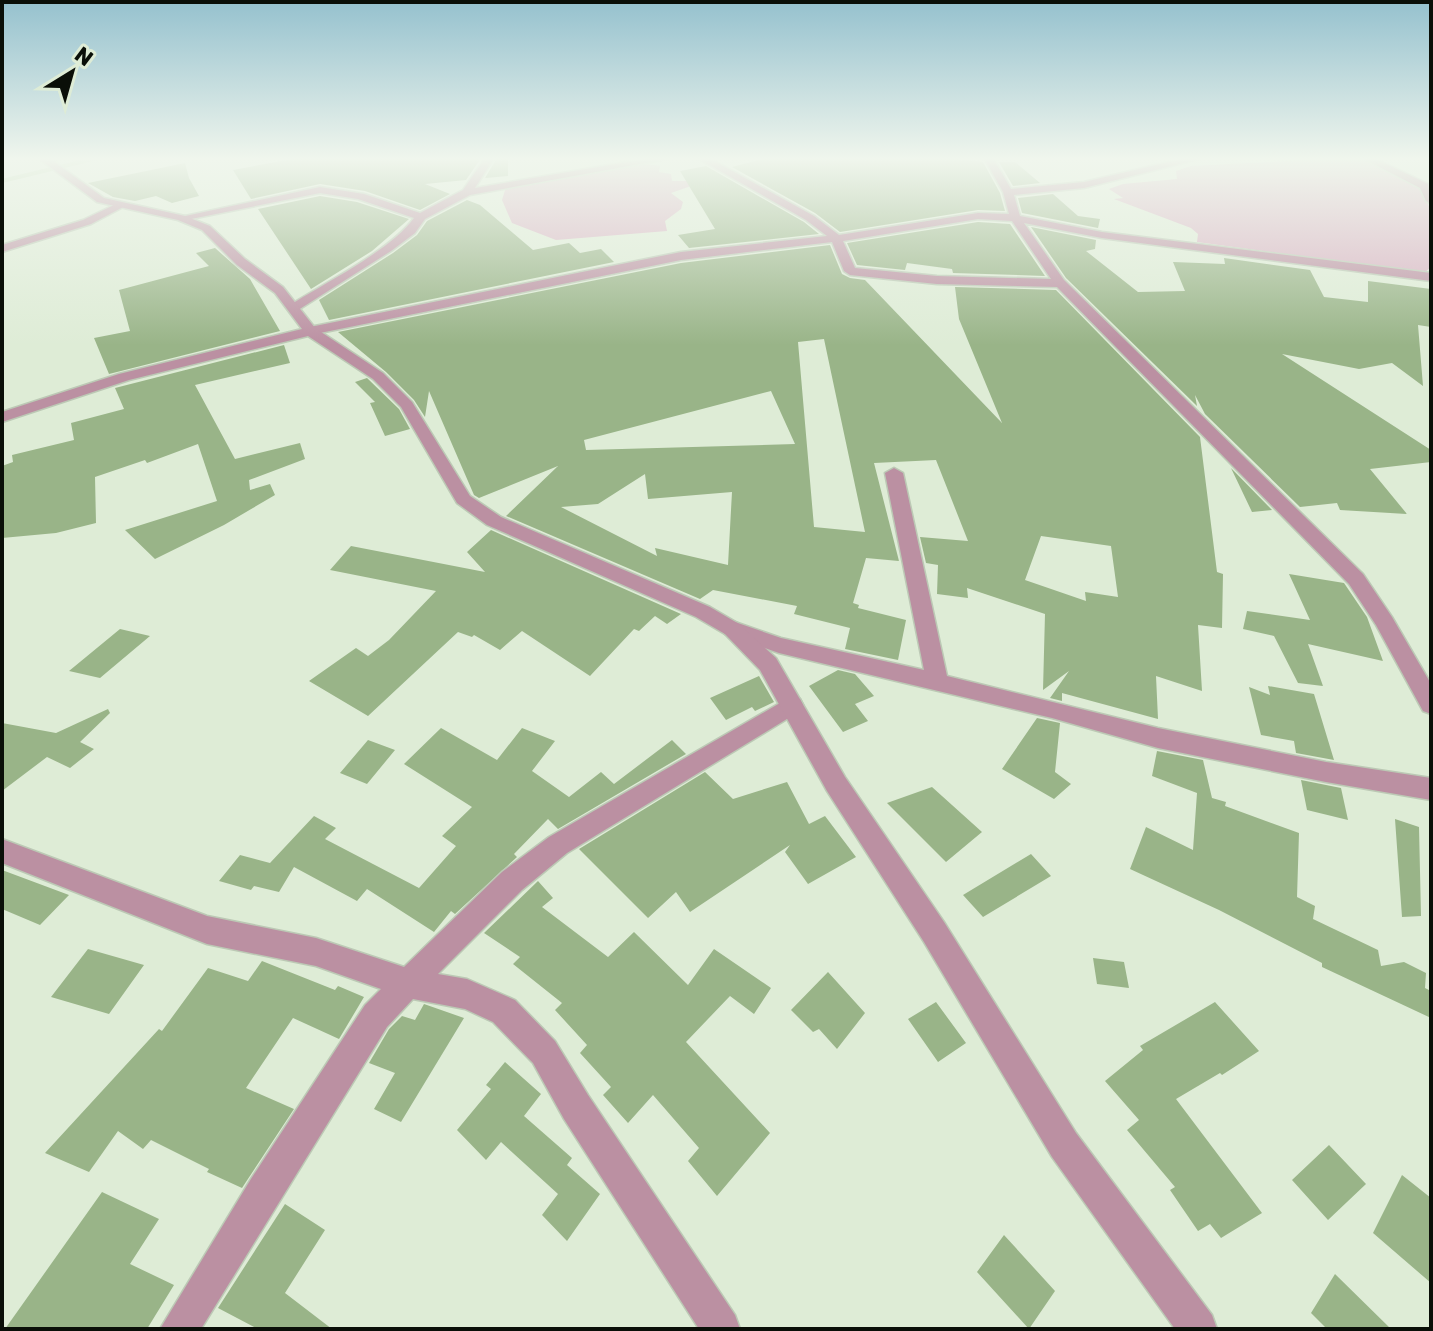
<svg xmlns="http://www.w3.org/2000/svg" width="1433" height="1331" viewBox="0 0 1433 1331" font-family="Rubik,sans-serif">
	<rect width="100%" height="100%" fill="#deecd6"/>
	<path fill="#d8b1c2" d="M1346,158h17l57,27 11,26v56l-7,6 -227,-31 1,-8 -7,-6 -77,-29 9,-1 -14,-9 14,-5 54,-5 -1,-8 15,-5z
		M647,164l13,2 -1,6 12,2 1,7h16l3,5 -20,7 12,9 -2,7 -16,12 2,10 -111,9 -44,-17 -10,-23 4,-13z"/>
	<g fill="none" stroke-linecap="round" stroke-linejoin="round">
		<path stroke="#b8d4a7" stroke-width="4" d="M2,181l95,-23"/>
	</g>
	<path fill="#99b488" fill-rule="evenodd" d="M297,158h184l-15,22 -41,4 25,10 -30,16 -55,-19 -45,-7 -69,15 -18,-29z
		M497,158h11v18l-23,2z
		M766,158h184l33,4 17,31 5,18 -27,-1 -138,22 -25,-19 -83,-46z
		M999,162h16l25,21 -27,3z
		M185,163l4,15 10,18 -27,7 -16,-7 -21,5 -22,-4 -25,-14z
		M706,166l98,56 15,12 -130,14 -11,-13 37,-6 -35,-58z
		M1053,194l25,22 22,3 -2,9 -76,-15 -4,-15z
		M320,196l37,6 52,17 -37,32 -61,38 -53,-80z
		M467,200l13,5 53,45 36,-7 11,10 21,-4 13,13 -285,58 -10,-20 74,-47 24,-18 10,-14z
		M978,222l32,2 35,52 -92,-3 -1,-4 -45,-6 -2,7 -48,-5 -10,-22z
		M1031,227l65,13 -1,9 -9,2 52,41 47,-1 -12,-29 52,2 -1,-6 86,12 14,27 44,5v-21l63,8v38l-13,-2 5,61 -31,-23 -33,6 -77,-15 149,96v12l-61,7 37,45 -67,-4 -3,-7 -37,4 -95,-93 -10,-19 2,11 -131,-128z
		M830,245l12,29 8,4 15,2 137,143 -43,-104 -4,-32 101,3 144,147 17,135 6,2 -1,54 -24,-3 4,66 -46,-15 2,43 -96,-26v8l-12,-3 19,-27 -26,19 2,-76 -78,-26 1,10 -31,-4 1,-29 -12,-2 -6,-26 48,4 -32,-81 -62,3 25,98 -33,-3 -13,45 6,2 -1,3 48,12 -8,40 -53,-11 5,-21 -56,-14 3,-8 -84,-16 -13,9 -194,-83 52,-50 -79,32 -5,-3 -45,-104 -4,26 -11,-17 -28,-28 -48,-40 343,-69zM824,339l15,71 26,122 -51,-5 -16,-185zM771,391l24,53 -209,6 -2,-10zM645,474l3,25 84,-7 -4,73 -73,-17 2,8 -96,-49 37,-3zM1041,536l70,10 7,51 -33,-5 1,9 -61,-21z
		M215,248l35,31 30,52 -171,43 -15,-36 36,-7 -11,-41 90,-24 -13,-13z
		M284,345l6,18 -95,22 40,74 65,-16 5,16 -56,21 1,10 20,-6 5,11 -51,30 -69,34 -30,-29 92,-29 -19,-57 -51,19 -2,-3 -50,17 1,46 -40,10 -54,5v-72l11,-4 -1,-7 62,-15 -3,-17 53,-14 -9,-21z
		M367,378l32,31 11,20 -25,7 -15,-33 5,-1 -20,-20z
		M1231,468l41,42 -20,2z
		M491,530l190,84 -14,10 -12,-8 -16,15 -5,-2 -44,47 -68,-45 -22,19 -26,-15 -2,2 -14,-5 -90,84 -59,-35 47,-33 12,8 21,-16 47,-49 -106,-21 21,-24 134,26 -18,-20z
		M1289,574l55,9 23,34 16,44 -75,-17 15,42 -25,-3 -24,-47 -31,-7 4,-18 63,9z
		M120,629l30,7 -50,42 -31,-7z
		M838,670l17,4 19,22 -19,8 13,17 -25,11 -34,-46z
		M759,676l15,26 -19,9 -3,-4 -26,13 -16,-22z
		M1268,686l46,8 20,66 -38,-7 -2,-12 -33,-6 -12,-48 21,8z
		M108,709l2,4 -30,29 14,7 -24,19 -23,-11 -45,34v-68l54,10z
		M1037,718l23,5 -5,49 16,12 -17,15 -52,-30z
		M441,728l56,32 25,-32 33,13 -23,30 37,26 32,-25 13,12 58,-44 14,14 -128,75 -10,-10 -34,35 3,3 -62,57 -4,-3 -17,21 -67,-43 -10,12 -63,-34 -15,25 -25,-6 -3,4 -32,-9 21,-26 30,8 44,-47 22,12 -11,11 94,49 37,-42 -14,-10 30,-29 -68,-43z
		M368,740l27,10 -28,34 -27,-11z
		M1157,751l46,9 9,38 14,4 -1,4 74,27 -2,64 18,9 -2,13 65,31 3,16 23,-4 22,11 -1,15 6,3v27l-109,-51v-4l-103,-53 -89,-41 16,-42 47,23 4,-57 -45,-17z
		M705,772l28,27 54,-17 22,42 16,-8 31,41 -48,27 -23,-32 5,-7 -100,67 -14,-20 -28,26 -69,-69z
		M1301,780l40,8 7,32 -41,-10z
		M932,787l50,45 -36,30 -59,-59z
		M1395,819l24,8 2,89 -19,1z
		M1031,854l20,22 -68,41 -20,-22z
		M2,870l67,25 -29,30 -38,-16z
		M538,881l15,17 -11,9 66,50 26,-25 54,53 26,-36 57,39 -17,26 -24,-18 -44,46 84,91 -53,63 -29,-35 11,-13 -46,-53 -25,28 -25,-28 8,-8 -31,-34 7,-8 -32,-35 7,-7 -49,-39 7,-7 -36,-24z
		M88,949l56,16 -35,49 -58,-17z
		M1093,958l31,4 5,26 -32,-4z
		M262,961l73,29 3,-4 26,11 -25,42 -46,-21 -47,70 48,21 -52,79 -35,-16 2,-3 -58,-29 -8,9 -25,-18 -29,41 -44,-19 114,-124 3,2 46,-63 40,13z
		M828,972l37,41 -28,36 -18,-20 -6,3 -22,-22z
		M936,1002l30,41 -28,19 -30,-43z
		M1215,1002l44,49 -37,24 -2,-2 -44,26 86,114 -41,25 -11,-14 -12,7 -28,-41 5,-3 -48,-57 12,-10 -34,-39 38,-31 -3,-4z
		M424,1004l40,14 -63,104 -27,-13 21,-36 -26,-10 20,-34 13,-13 13,4z
		M505,1062l36,32 -17,22 48,42 -5,7 33,29 -33,47 -25,-26 16,-21 -57,-52 -15,18 -29,-30 34,-41 -5,-4z
		M1329,1145l37,39 -38,36 -36,-40z
		M1402,1175l29,23v85l-58,-50z
		M102,1192l57,27 -29,45 44,21 -27,44h-142z
		M285,1204l40,26 -40,63 47,36h-74l-40,-21z
		M1004,1235l51,56 -26,38 -52,-57z
		M1335,1274l56,55h-64l-16,-16z"/>
	<g fill="none" stroke-linecap="round" stroke-linejoin="round">
		<g stroke="#bcc9b5" stroke-width="3">
			<path id="minor" d="M485,158h9l-19,30 175,-30h23l-203,37 -45,24 -10,14 -24,18 -96,61 -7,-4 2,-3c35,-22 101,-55 124,-87l-56,-19 -38,-6 -139,28 -5,-3 144,-31 44,7 56,19 43,-23z
				M697,158h12l105,58 25,19 139,-22 31,1 -6,-22 -19,-34h9l18,31 73,-7 101,-24h18l-119,30 -70,7 6,21 82,16 329,41v8l-329,-43 -78,-15 40,57 299,294 29,43 39,67v30l-8,-3 -47,-86 -27,-41 -292,-297 -120,-3 -87,-9 -6,-4 -12,-29 -151,18 -371,75 -7,-4 7,-4 371,-75 146,-16 -21,-16zM978,219l34,2 39,58 -114,-3 -82,-8 -12,-27z
				M1362,158h12l54,26 3,20 -5,-3 -6,-13z
				M118,203l9,2 -36,19 -89,28v-7l81,-25z
				M894,468l9,5 44,203 211,52 168,34 105,16v22l-105,-18 -168,-34 -106,-30 -273,-65 -54,-19 -4,-5 4,-5 7,-3 49,17 143,32 -39,-197z
				M792,696l8,3 3,6 -3,6 -233,142 -45,37 -84,84 29,5 48,21 40,41 33,54 147,220 5,14h-41l-135,-210 -31,-56 -40,-41 -28,-13 -52,-10 -26,28 -186,302h-41l91,-150 114,-174 16,-16 -65,-23 -109,-22 -205,-81v-24l205,77 109,22 88,29 98,-95 47,-35z"/>
		</g>
		<g stroke="#bcc9b5" stroke-width="3">
			<path id="tertiary" d="M38,158h11l55,40 81,18 25,10 35,33 38,28 32,41 68,45 29,29 58,94 31,21 209,90 29,17 37,34 69,119 99,145 132,211 136,182 5,14h-42l-123,-172 -128,-215 -97,-151 -67,-121 -35,-36 -29,-17 -209,-92 -30,-22 -56,-96 -28,-28 -65,-43 -179,44 -127,42v-10l117,-38 183,-45 -27,-36 -38,-28 -35,-35 -24,-10 -81,-18z"/>
		</g>
		<use href="#minor" fill="#bb90a2" fill-rule="evenodd"/>
		<use href="#tertiary" fill="#bb90a2" fill-rule="evenodd"/>
	</g>
	<linearGradient id="sky" x2="0" y2="1"><stop stop-color="#95c1ce"/><stop offset="0.46" stop-color="#f0f6ed"/><stop offset="1" stop-color="#f0f6ed" stop-opacity="0"/></linearGradient>
	<rect width="1433" height="345" fill="url(#sky)"/>
	<rect width="1433" height="1331" fill="none" stroke="#0a0f08" stroke-width="8"/>
	<g transform="translate(72 72) rotate(37)" stroke="#deecd6" stroke-width="6" paint-order="stroke">
	<path d="M0-6L14 30L0 20L-14 30Z" fill="#0a0f08"/>
	<text y="-12" font-size="22" font-weight="bold" text-anchor="middle" fill="#0a0f08">N</text>
	</g>
</svg>
